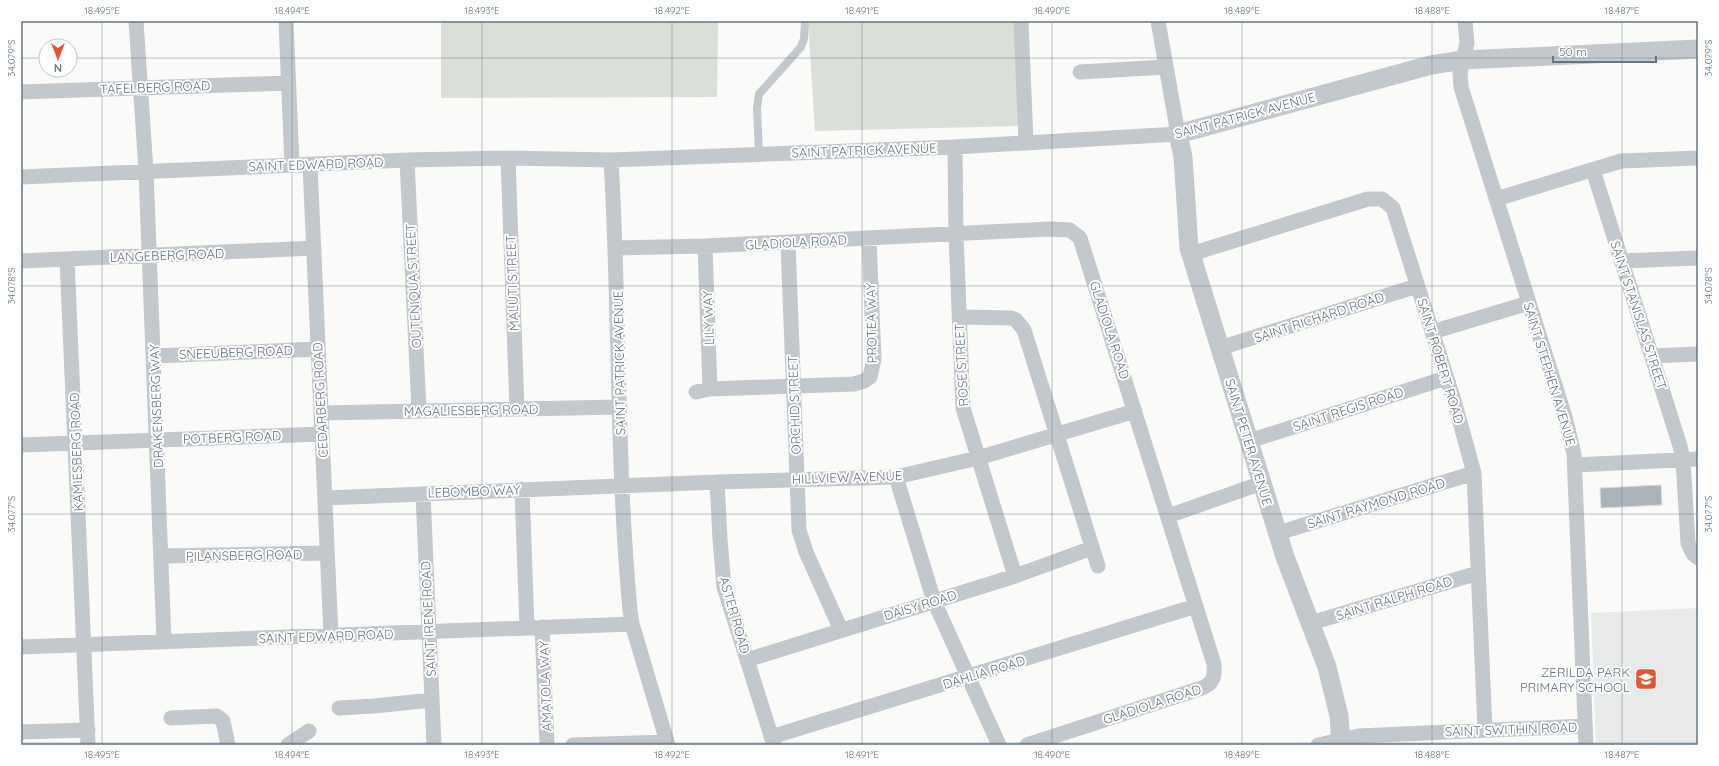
<svg xmlns="http://www.w3.org/2000/svg" width="1719" height="766" viewBox="0 0 1719 766" font-family="Quicksand,sans-serif">
	<rect width="100%" height="100%" fill="#fafaf8"/>
	<path fill="#e8e9e9" d="M1698,608v137h-102l-5,-132z"/>
	<path fill="#dadfd7" d="M441,21h277l-1,76 -276,1z
		M808,21h208l6,105 -207,5z"/>
	<path fill="#aab3b9" stroke="#dcdcda" d="M1661,485l1,20 -61,3 -1,-20z"/>
	<g fill="none" stroke-linecap="round" stroke-linejoin="round">
		<path stroke="#c3c8cc" stroke-width="8" d="M759,154l-2,-46 2,-14 42,-47 3,-8 1,-18"/>
		<path stroke="#c3c8cc" stroke-width="15" d="M136,21l10,150 18,471
			M286,21l6,144
			M1021,21l5,121
			M1465,21l2,22 -7,30 1,14 104,330 9,37 12,291
			M1080,72l86,-5
			M21,92l267,-9
			M955,147l1,88 7,173 52,168
			M508,158l9,251
			M407,160l12,251
			M611,160c9,149 5,300 19,450l2,14 36,121
			M310,165l21,471
			M1593,170l87,276 3,14 5,83 5,11 5,4
			M21,177l386,-17 101,-2 103,2 344,-13 223,-13 -20,-113
			M1496,199l125,-38 77,-3
			M788,243l11,287 7,22 35,78
			M705,246l5,143
			M616,248l89,-2 345,-17 20,1 10,8 134,426c1,12 0,19 -12,24l-175,57
			M1191,254l177,-55h14l11,9 62,196 19,69 11,257
			M67,259l21,486
			M21,261l293,-13
			M1621,261l77,-3
			M959,317l52,1 5,2 8,10 74,236
			M1432,332l97,-29
			M1220,348l197,-62
			M154,356l164,-7
			M1652,356l46,-2
			M696,392l14,-3 144,-5 10,-3 6,-4 4,-18 -5,-120
			M321,413l299,-6
			M1249,441l197,-63
			M21,445l301,-11
			M1575,465l123,-6
			M896,477l38,124 65,144
			M717,482l3,57 4,48 50,158
			M522,489l5,139
			M423,494l11,251
			M325,498l392,-16 179,-5 82,-19 157,-47
			M1168,516l94,-33
			M1278,533l196,-60
			M161,556l166,-3
			M1311,623l167,-50
			M542,627l5,118
			M21,647l611,-23
			M747,660l268,-84 77,-28
			M339,708l35,-2 58,-6
			M171,718l46,-2 6,5 5,24
			M21,732l67,-2
			M771,737l425,-131
			M288,745l21,-14
			M573,745l94,-3
			M1318,745l41,-9 226,-10"/>
		<path stroke="#c3c8cc" stroke-width="19" d="M1341,745l-2,-29 -12,-49 -42,-110 -96,-309 -6,-91 -5,-23 253,-69 32,-5 235,-11"/>
	</g>
	<path fill="none" stroke="#657683" stroke-width="1" stroke-opacity="0.45" d="M102,21v724M292,21v724M482,21v724M672,21v724M862,21v724M1052,21v724M1242,21v724M1432,21v724M1622,21v724M21,58h25M70,58h1628M21,286h1677M21,514h1677M21,743h1677"/>
	<defs>
		<g id="school-square" transform="scale(1.15)"><rect x="-9" y="-9" width="18" height="18" rx="4" fill="#e4572e" stroke="#fff"/><path d="M0-5L7-2L0 1L-7-2ZM-4 1L0 2.5L4 1V4Q0 6-4 4Z" fill="#fff"/></g>
	</defs>
	<g fill-rule="evenodd">
		<use href="#school-square" x="1646" y="679"/>
	</g>
	<g text-anchor="middle" stroke-width="4" stroke-linejoin="round" paint-order="stroke">
		<g font-size="13" fill="#657683" stroke="#fff">
			<text transform="translate(155 87) rotate(-2)" y="5">TAFELBERG ROAD</text>
			<text transform="translate(1245 115) rotate(-15)" y="5">SAINT PATRICK AVENUE</text>
			<text transform="translate(864 150) rotate(-2)" y="5">SAINT PATRICK AVENUE</text>
			<text transform="translate(316 164) rotate(-2)" y="5">SAINT EDWARD ROAD</text>
			<text transform="translate(796 242) rotate(-3)" y="5">GLADIOLA ROAD</text>
			<text transform="translate(167 255) rotate(-2)" y="5">LANGEBERG ROAD</text>
			<text transform="translate(512 283) rotate(-92)" y="5">MALUTI STREET</text>
			<text transform="translate(413 286) rotate(-93)" y="5">OUTENIQUA STREET</text>
			<text transform="translate(1639 315) rotate(72)" y="5">SAINT STANISLAS STREET</text>
			<text transform="translate(1319 317) rotate(-18)" y="5">SAINT RICHARD ROAD</text>
			<text transform="translate(708 318) rotate(-92)" y="5">LILY WAY</text>
			<text transform="translate(871 323) rotate(-91)" y="5">PROTEA WAY</text>
			<text transform="translate(1110 330) rotate(72)" y="5">GLADIOLA ROAD</text>
			<text transform="translate(236 352) rotate(-2)" y="5">SNEEUBERG ROAD</text>
			<text transform="translate(1441 361) rotate(73)" y="5">SAINT ROBERT ROAD</text>
			<text transform="translate(619 363) rotate(-91)" y="5">SAINT PATRICK AVENUE</text>
			<text transform="translate(961 365) rotate(-93)" y="5">ROSE STREET</text>
			<text transform="translate(1550 374) rotate(73)" y="5">SAINT STEPHEN AVENUE</text>
			<text transform="translate(320 400) rotate(-93)" y="5">CEDARBERG ROAD</text>
			<text transform="translate(794 405) rotate(-92)" y="5">ORCHID STREET</text>
			<text transform="translate(156 406) rotate(-92)" y="5">DRAKENSBERG WAY</text>
			<text transform="translate(1348 409) rotate(-18)" y="5">SAINT REGIS ROAD</text>
			<text transform="translate(471 410) rotate(-1)" y="5">MAGALIESBERG ROAD</text>
			<text transform="translate(232 437) rotate(-2)" y="5">POTBERG ROAD</text>
			<text transform="translate(1249 442) rotate(73)" y="5">SAINT PETER AVENUE</text>
			<text transform="translate(76 452) rotate(-92)" y="5">KAMIESBERG ROAD</text>
			<text transform="translate(847 477) rotate(-2)" y="5">HILLVIEW AVENUE</text>
			<text transform="translate(474 491) rotate(-2)" y="5">LEBOMBO WAY</text>
			<text transform="translate(1376 503) rotate(-17)" y="5">SAINT RAYMOND ROAD</text>
			<text transform="translate(244 555) rotate(-1)" y="5">PILANSBERG ROAD</text>
			<text transform="translate(1394 598) rotate(-17)" y="5">SAINT RALPH ROAD</text>
			<text transform="translate(920 605) rotate(-17)" y="5">DAISY ROAD</text>
			<text transform="translate(735 615) rotate(74)" y="5">ASTER ROAD</text>
			<text transform="translate(428 619) rotate(-93)" y="5">SAINT IRENE ROAD</text>
			<text transform="translate(326 636) rotate(-2)" y="5">SAINT EDWARD ROAD</text>
			<text transform="translate(984 672) rotate(-17)" y="5">DAHLIA ROAD</text>
			<text transform="translate(545 686) rotate(-92)" y="5">AMATOLA WAY</text>
			<text transform="translate(1152 704) rotate(-18)" y="5">GLADIOLA ROAD</text>
			<text transform="translate(1511 729) rotate(-2)" y="5">SAINT SWITHIN ROAD</text>
		</g>
		<g font-size="13" fill="#657683" stroke="#fff" text-anchor="end">
			<text x="1630" y="677">ZERILDA PARK<tspan x="1630" dy="15">PRIMARY SCHOOL</tspan></text>
		</g>
	</g>
	<rect width="1719" height="766" fill="none" stroke="#ffffff" stroke-width="44"/>
	<g transform="translate(58 58) rotate(180)"><circle r="19" fill="#ffffff" stroke="#c1c8cd"/>
	<path d="M0-3L7 15L0 10L-7 15Z" fill="#e4572e"/>
	<text y="-6" font-size="11" font-weight="bold" text-anchor="middle" fill="#657683">N</text>
	</g>
	<path d="M1553 56v6h103v-6" fill="none" stroke="#657683" stroke-width="2"/>
	<text x="1559" y="56" font-size="12" fill="#657683" stroke="#ffffff" stroke-width="3" paint-order="stroke">50 m</text>
	<rect x="22" y="22" width="1675" height="722" fill="none" stroke="#657683" stroke-width="1.5"/>
	<g font-size="10" text-anchor="middle" fill="#657683">
		<text x="102" y="14">18.495°E</text>
		<text x="292" y="14">18.494°E</text>
		<text x="482" y="14">18.493°E</text>
		<text x="672" y="14">18.492°E</text>
		<text x="862" y="14">18.491°E</text>
		<text x="1052" y="14">18.490°E</text>
		<text x="1242" y="14">18.489°E</text>
		<text x="1432" y="14">18.488°E</text>
		<text x="1622" y="14">18.487°E</text>
		<text transform="translate(1708 58) rotate(-90)" y="4">34.079°S</text>
		<text transform="translate(11 58) rotate(-90)" y="4">34.079°S</text>
		<text transform="translate(1708 286) rotate(-90)" y="4">34.078°S</text>
		<text transform="translate(11 286) rotate(-90)" y="4">34.078°S</text>
		<text transform="translate(1708 514) rotate(-90)" y="4">34.077°S</text>
		<text transform="translate(11 514) rotate(-90)" y="4">34.077°S</text>
		<text x="102" y="758">18.495°E</text>
		<text x="292" y="758">18.494°E</text>
		<text x="482" y="758">18.493°E</text>
		<text x="672" y="758">18.492°E</text>
		<text x="862" y="758">18.491°E</text>
		<text x="1052" y="758">18.490°E</text>
		<text x="1242" y="758">18.489°E</text>
		<text x="1432" y="758">18.488°E</text>
		<text x="1622" y="758">18.487°E</text>
	</g>
</svg>
